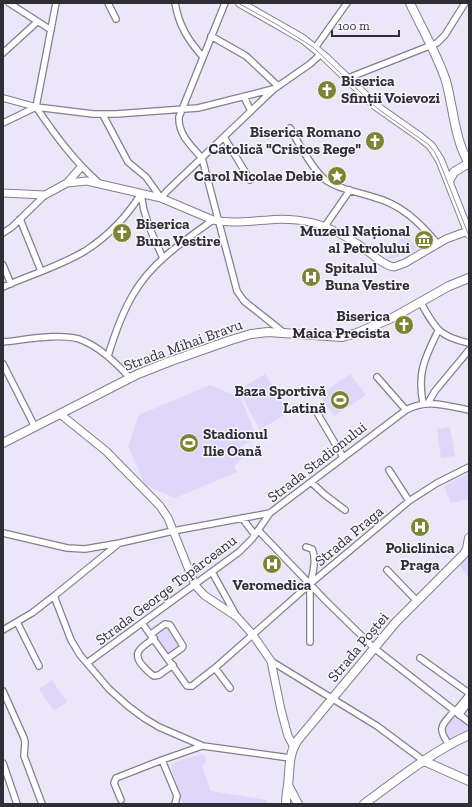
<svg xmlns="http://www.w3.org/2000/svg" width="472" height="807" viewBox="0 0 472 807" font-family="'Zilla Slab',serif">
	<rect width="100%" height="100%" fill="#ebe7f9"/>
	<path fill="#ded7fa" d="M406,235l12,14 -26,10 -6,-1 2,-2 1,1 4,-6 -1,-1 10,-12 1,1z
		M265,374l24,38 -29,18 -22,-40z
		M350,374l16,21 -32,21 -15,-21z
		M210,385l31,13 16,40 -17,9 3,11 -9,8 3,6 -62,26 -30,-13 -17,-39 11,-31z
		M450,427l5,29 -14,2 -4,-29z
		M469,473v26l-18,4 -7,-17z
		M469,554v24l-11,-15z
		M167,626l14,19 -13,9 -13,-19z
		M52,680l15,22 -13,9 -15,-22z
		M453,716l16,10v6l-19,11 -7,-14z
		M203,754l4,8 -5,4 9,25 56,9v4h-87l2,-2 -11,-36 4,-4z"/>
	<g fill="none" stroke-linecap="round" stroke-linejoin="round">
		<g stroke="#827f8f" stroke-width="8">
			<path id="minor" d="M9,3l42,27
				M56,3l-20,104c19,28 38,54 63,76
				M108,3l8,16
				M175,3c4,23 13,37 28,54
				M211,36l35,20 32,30
				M315,48l32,-45
				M3,53l34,-31
				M348,78l89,-35 8,-8 20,-32
				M244,97l7,14
				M3,98l33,9 57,7h23l82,-6 75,-19
				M103,115l25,47 18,15 15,21 6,-7 107,-102 36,-25 11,-10
				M3,123l33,-16
				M290,128c8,14 24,45 37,53 13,9 32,11 46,16 28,7 46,25 64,46
				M224,137l26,43
				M202,158l35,133 7,10 39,31
				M202,158c-11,-12 -24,-24 -23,-41l46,-114
				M141,194c3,25 12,42 22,64
				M20,219l21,52
				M325,226l25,-36
				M3,233l9,-6 33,-32
				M3,265l8,19
				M3,287c27,-12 57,-21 82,-36 22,-14 42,-35 56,-57
				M421,303c14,25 18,34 48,40
				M3,342c21,-2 57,-9 76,-3 20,7 37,24 51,39
				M108,356c6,-20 15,-45 26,-63 18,-31 50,-52 79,-73
				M3,364l32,63
				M377,377l29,33
				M423,403c-6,-31 2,-45 15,-72
				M428,403l7,-12 34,-41
				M316,411l27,46
				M389,470l20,31
				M311,482l14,13 20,15
				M242,518l13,17
				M258,530l67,70 49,48 95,74
				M3,533l64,15 18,1 35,-6 53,-12 97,-18 136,-103c22,-12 40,-4 63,0
				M306,547l6,2c5,10 1,25 -2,35v58
				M387,570l30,31
				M212,572l25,45
				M54,596l17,44 9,15 29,34 19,17 16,12 15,9 44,19 87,12
				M17,622l22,44
				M142,623l45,63h5l23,-18 95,-84 99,-83 28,-18 32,-16
				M3,630l29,-17 22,-17 64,-52
				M151,634l14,-10 5,1 13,21 -1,2 -14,10
				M154,638c-11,9 -23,13 -12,27 4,4 7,8 12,11l5,-1 14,-10
				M420,658l49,35
				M271,661l106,65 47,35
				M87,663l152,-111 13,-13 18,-26
				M215,668l15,20
				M3,691l21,47 1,4 -1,14 18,48
				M455,712l14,-17
				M459,715l10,-13
				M449,745c-12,-18 -8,-18 5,-34
				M162,760l15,36 -2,8
				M3,763l14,41
				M121,800l-7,-17 2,-5 46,-18 40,-14"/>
		</g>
		<g stroke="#827f8f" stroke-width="9">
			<path id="tertiary" d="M67,183l14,-16
				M3,193l42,2 22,-12 20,-2 74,17 52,22c19,4 36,1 55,0 18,-2 41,0 58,7 11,5 22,11 32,17 10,7 26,22 36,23l11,-4 41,-24 22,-8
				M60,414l46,37 54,55 8,12 27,67 9,10 33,22 16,18 18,26 10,49 7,26 6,11"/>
		</g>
		<g stroke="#827f8f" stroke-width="10">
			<path id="secondary" d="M240,3l63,36 22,18 51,49 44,31 11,9 9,14 29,74
				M410,3c12,26 27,51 36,78 7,25 9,61 23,82
				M449,181l5,-9 15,-9
				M3,443l135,-69 33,-13 60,-21 20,-6 17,-2 74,5 15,-4 37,-16 55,-31 20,-8
				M424,761l45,20
				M288,785l10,19
				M286,804c0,-7 1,-12 2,-19 2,-15 0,-30 9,-44l99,-119 68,-68 3,-5 2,-11
				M364,804c33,-24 67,-52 105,-69"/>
		</g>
		<use href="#minor" stroke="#fff" stroke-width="5.5"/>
		<use href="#tertiary" stroke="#fff" stroke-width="7"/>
		<use href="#secondary" stroke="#fff" stroke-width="8"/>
		<path stroke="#95929f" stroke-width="1" d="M238,3l38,21 37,23 65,62 50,35 6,7 5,10 30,75"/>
	</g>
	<defs>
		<g id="church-disc" transform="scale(1)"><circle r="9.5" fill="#7a8431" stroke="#f8f6fd"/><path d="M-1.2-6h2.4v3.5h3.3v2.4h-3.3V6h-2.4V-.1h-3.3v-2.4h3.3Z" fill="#fff"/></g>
		<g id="sight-disc" transform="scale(1)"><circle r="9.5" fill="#7a8431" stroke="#f8f6fd"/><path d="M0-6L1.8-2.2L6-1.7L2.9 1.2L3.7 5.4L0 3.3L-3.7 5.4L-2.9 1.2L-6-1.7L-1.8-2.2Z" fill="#fff"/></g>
		<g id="museum-disc" transform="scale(1)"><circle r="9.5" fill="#7a8431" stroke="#f8f6fd"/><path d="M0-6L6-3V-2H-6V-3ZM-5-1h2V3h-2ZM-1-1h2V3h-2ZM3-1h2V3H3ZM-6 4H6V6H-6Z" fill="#fff"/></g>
		<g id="hospital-disc" transform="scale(1)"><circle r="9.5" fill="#7a8431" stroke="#f8f6fd"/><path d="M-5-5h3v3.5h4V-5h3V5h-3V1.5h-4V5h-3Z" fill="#fff"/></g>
		<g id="stadium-disc" transform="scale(1)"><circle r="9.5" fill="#7a8431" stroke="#f8f6fd"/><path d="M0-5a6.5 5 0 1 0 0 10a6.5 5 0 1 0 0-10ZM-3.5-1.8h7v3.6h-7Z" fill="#fff"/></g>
	</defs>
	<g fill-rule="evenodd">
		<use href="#church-disc" x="327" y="90"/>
		<use href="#church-disc" x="375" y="141"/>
		<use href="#sight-disc" x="337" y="176"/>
		<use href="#church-disc" x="122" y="233"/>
		<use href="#museum-disc" x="424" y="240"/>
		<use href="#hospital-disc" x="311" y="277"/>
		<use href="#church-disc" x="404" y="325"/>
		<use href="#stadium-disc" x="340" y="400"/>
		<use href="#stadium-disc" x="189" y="443"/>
		<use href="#hospital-disc" x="420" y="527"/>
		<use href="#hospital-disc" x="272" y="564"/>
	</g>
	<g text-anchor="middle" stroke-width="3" stroke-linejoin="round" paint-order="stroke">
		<g font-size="15" font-weight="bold" fill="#302e35" stroke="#f8f6fd" text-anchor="end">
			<text x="341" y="86" text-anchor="start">Biserica<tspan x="341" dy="17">Sfinţii Voievozi</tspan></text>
			<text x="361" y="137">Biserica Romano<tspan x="361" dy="17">Catolică "Cristos Rege"</tspan></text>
			<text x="323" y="181">Carol Nicolae Debie</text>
			<text x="136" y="229" text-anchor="start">Biserica<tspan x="136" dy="17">Buna Vestire</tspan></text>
			<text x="410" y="236">Muzeul Național<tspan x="410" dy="17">al Petrolului</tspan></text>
			<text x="325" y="273" text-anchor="start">Spitalul<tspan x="325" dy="17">Buna Vestire</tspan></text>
			<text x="390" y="321">Biserica<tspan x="390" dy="17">Maica Precista</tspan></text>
			<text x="326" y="396">Baza Sportivă<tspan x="326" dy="17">Latină</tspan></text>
			<text x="203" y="439" text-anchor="start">Stadionul<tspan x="203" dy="17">Ilie Oană</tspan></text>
			<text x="420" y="553" text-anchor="middle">Policlinica<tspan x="420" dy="17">Praga</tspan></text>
			<text x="272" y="590" text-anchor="middle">Veromedica</text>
		</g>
		<g font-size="15" fill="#302e35" stroke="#f8f6fd">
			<text transform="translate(183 345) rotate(-20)" y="5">Strada Mihai Bravu</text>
			<text transform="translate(317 462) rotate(-38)" y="5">Strada Stadionului</text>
			<text transform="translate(349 536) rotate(-40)" y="5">Strada Praga</text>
			<text transform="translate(166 590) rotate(-37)" y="5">Strada George Topârceanu</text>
			<text transform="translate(358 647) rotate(-50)" y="5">Strada Poștei</text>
		</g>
	</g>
	<rect width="472" height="807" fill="none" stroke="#302e35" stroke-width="8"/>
	<path d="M332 30v6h67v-6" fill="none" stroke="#302e35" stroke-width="2"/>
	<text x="338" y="30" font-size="12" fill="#302e35" stroke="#f8f6fd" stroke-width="3" paint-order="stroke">100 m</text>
</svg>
